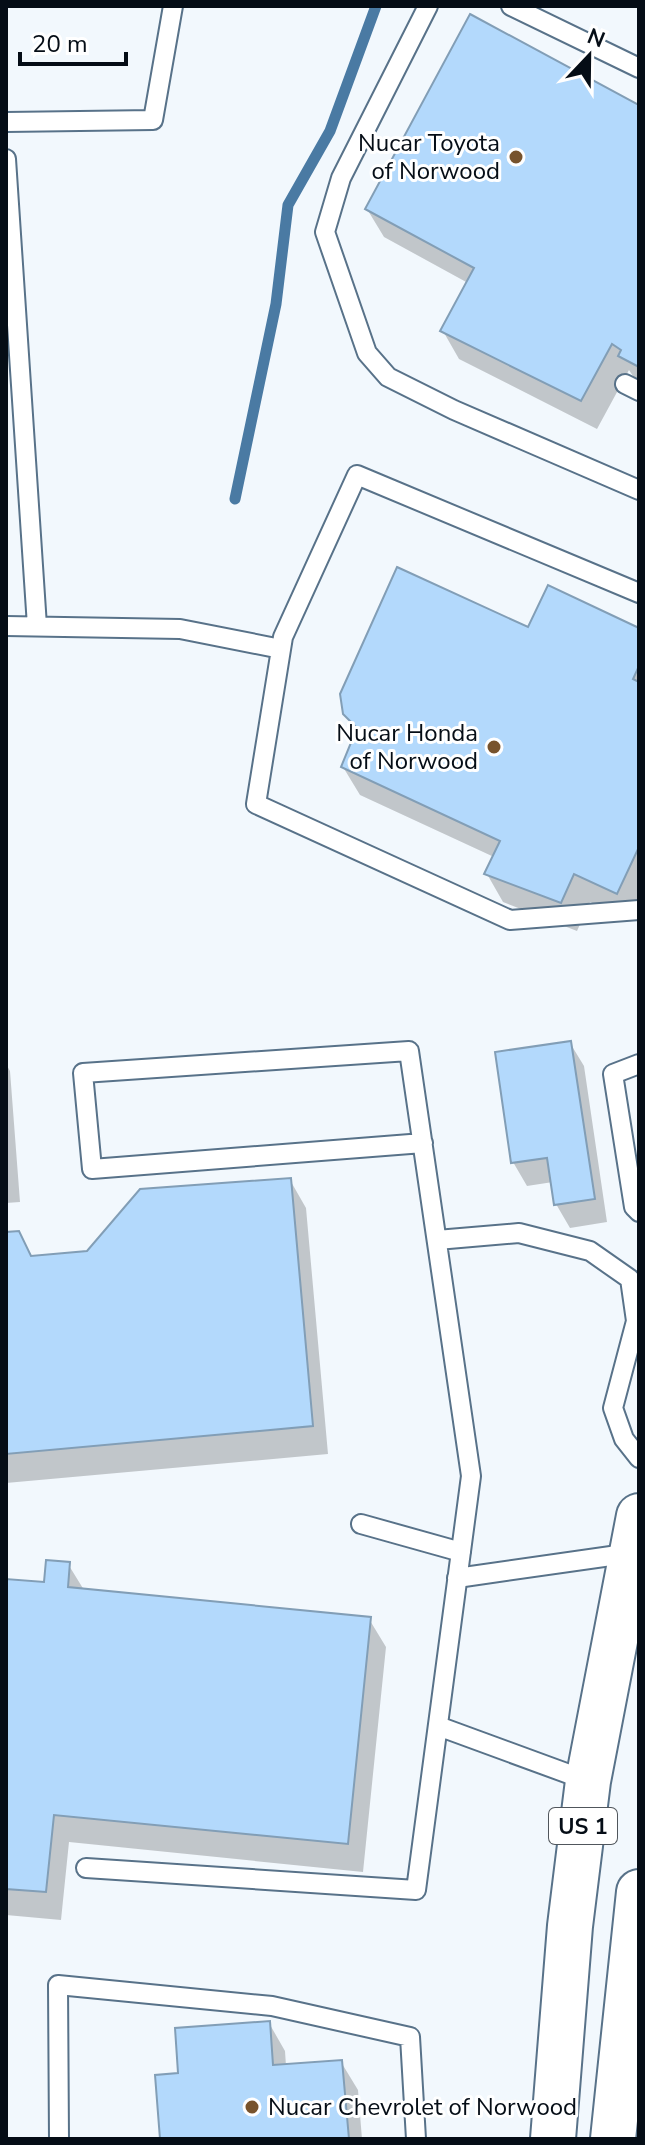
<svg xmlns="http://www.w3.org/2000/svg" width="645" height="2145" viewBox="0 0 645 2145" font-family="'Nunito Sans',sans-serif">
	<rect width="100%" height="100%" fill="#f2f8fd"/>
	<path fill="#0003" d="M639,107v278l-10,-15 -32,59 -138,-70 -16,-28 25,-48 -84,-46 -17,-28z
		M529,630h110v279l-6,12 -43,-19 -13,29 -74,-29 -16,-28 7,-17 -134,-62 -17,-28 14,-34 -12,-20z
		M570,1043l14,23 23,156 -37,6 -14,-24 -3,-22 -26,4 -14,-24z
		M6,1064l4,7 10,131 -14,1z
		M290,1180l16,28 22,246 -322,29v-249l12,-1 15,25 55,-5z
		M68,1564l16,26 285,29 17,28 -23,225 -294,-30 -8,78 -55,-5v-334l40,3z
		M269,2023l16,28 1,15 55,-4 17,28 4,49h-200l18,-64z"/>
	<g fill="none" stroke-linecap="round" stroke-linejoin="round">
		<path stroke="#4a7aa3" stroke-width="11" d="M235,499l41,-195 12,-99 42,-74 46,-125"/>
	</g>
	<path fill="#b3d9fc" stroke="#829eb6" stroke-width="2" d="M470,14l169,91v262l-21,-11 3,-6 -9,-6 -31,57 -141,-70 34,-63 -109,-59z
		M397,567l131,60 20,-42 91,43v38l-6,13 6,3v165l-22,47 -43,-20 -13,29 -77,-29 16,-33 -159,-74 16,-39 -14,-14 -3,-20z
		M571,1041l24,158 -41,6 -7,-47 -36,5 -16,-111z
		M291,1178l22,248 -307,28v-222l13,-1 12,25 56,-5 53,-62z
		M46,1560l24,2 -2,25 303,30 -23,227 -294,-29 -8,77 -40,-3v-310l38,3z
		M270,2021l3,44 69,-5 7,79h-189l-5,-64 23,-2 -3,-45z"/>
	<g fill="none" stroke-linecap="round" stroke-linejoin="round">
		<g stroke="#587289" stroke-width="22">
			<path id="lane" d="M428,6l-87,172 -16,54 42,121 21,24 66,33 185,80
				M511,6l128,62
				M6,122l147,-2 20,-114
				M6,159l31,467
				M625,384l14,7
				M639,593l-282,-118 -74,162 -27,167 254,116 129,-10
				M6,626l174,3 101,20
				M639,1064l-26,10 21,133 5,5
				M437,1240l82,-7 71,18 40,28 6,42 -23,87 11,31 15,19
				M361,1524l100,28
				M457,1578l175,-25
				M438,1726l150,55
				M86,1868l330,22 55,-414 -62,-425 -326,22 9,96 331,-26
				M59,2139l-1,-154 214,21 138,31 6,102"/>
		</g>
		<g stroke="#587289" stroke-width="48">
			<path id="primary" d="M553,2139l17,-213 18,-145 51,-265
				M613,2139l26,-247"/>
		</g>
		<use href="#lane" stroke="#fff" stroke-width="18"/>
		<use href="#primary" stroke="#fff" stroke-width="44"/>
	</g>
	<g fill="#77532d" stroke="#fff" stroke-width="3">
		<circle cx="516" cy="157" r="8"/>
		<circle cx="494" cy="747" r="8"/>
		<circle cx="252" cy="2107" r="8"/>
	</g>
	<g text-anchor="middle" stroke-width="6" stroke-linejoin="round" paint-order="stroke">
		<rect fill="#fff" stroke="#50565c" stroke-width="2" x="549" y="1808" width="68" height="36" rx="6"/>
		<g font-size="22" font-weight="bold" fill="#050d16">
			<text x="583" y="1834">US 1</text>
		</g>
		<g font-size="24" fill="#050d16" stroke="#fff" text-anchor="end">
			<text x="500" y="151">Nucar Toyota<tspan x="500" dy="28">of Norwood</tspan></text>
			<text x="478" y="741">Nucar Honda<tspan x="478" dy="28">of Norwood</tspan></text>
			<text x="268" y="2115" text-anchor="start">Nucar Chevrolet of Norwood</text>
		</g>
	</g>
	<rect width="645" height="2145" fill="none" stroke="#050d16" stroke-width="16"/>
	<g transform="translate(589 56) rotate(22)" stroke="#ffffff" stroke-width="6" paint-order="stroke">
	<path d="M0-6L14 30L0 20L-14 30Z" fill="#050d16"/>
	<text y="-12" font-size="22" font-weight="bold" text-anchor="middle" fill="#050d16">N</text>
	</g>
	<path d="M20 52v12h106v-12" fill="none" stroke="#050d16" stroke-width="4"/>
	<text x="32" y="52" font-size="24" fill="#050d16" stroke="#ffffff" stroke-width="6" paint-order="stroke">20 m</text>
</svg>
